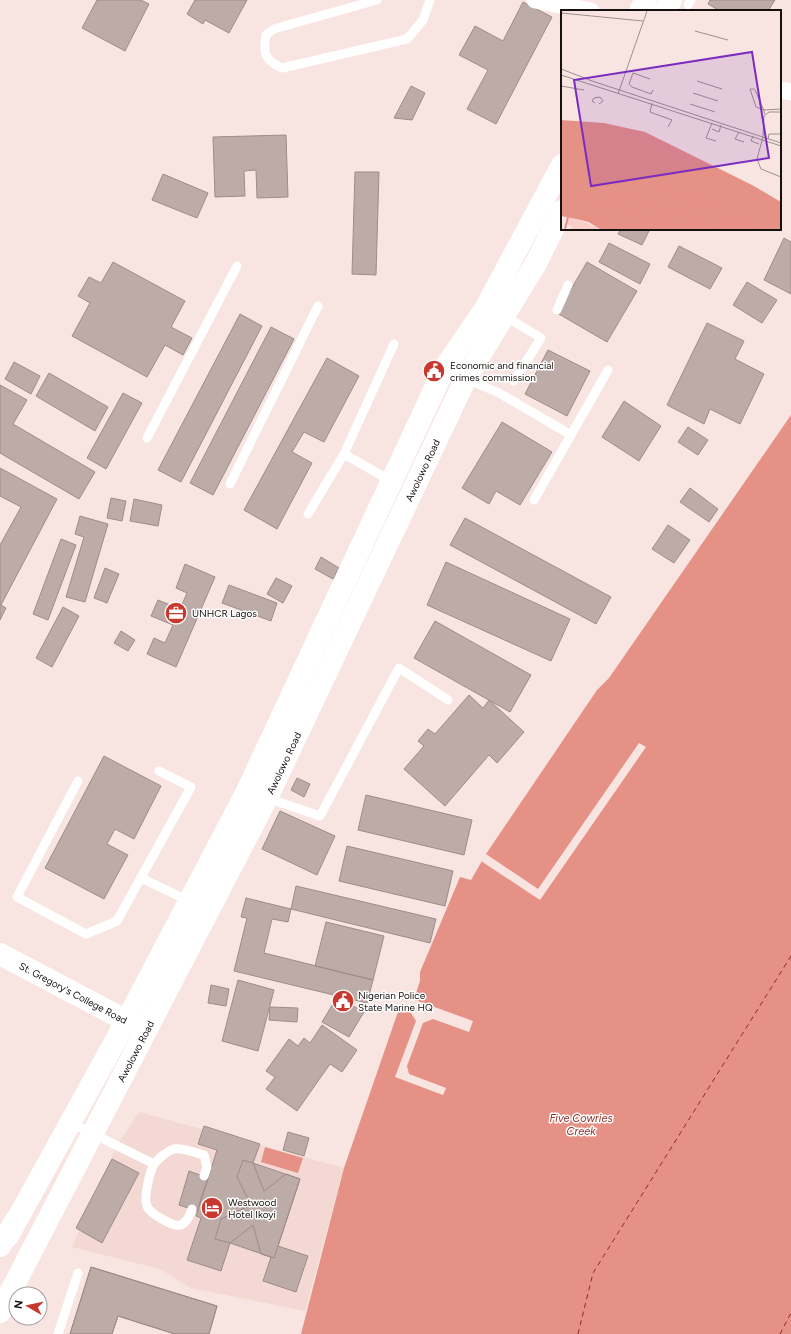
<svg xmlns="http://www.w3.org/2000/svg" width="791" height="1334" viewBox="0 0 791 1334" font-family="Figtree,sans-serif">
	<rect width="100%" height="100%" fill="#f8e5e2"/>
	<path fill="#f3d8d3" d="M139,1112l205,56 -39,143 -114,-23 -31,-19 -88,-22 44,-100z"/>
	<path fill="#e69185" d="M791,415v919h-490l43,-166 56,-162 4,-10 10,3 6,-18v-9l40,-95 11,3 15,-26 111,-164 12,-12z
		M265,1147l38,11 -5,15 -37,-11z"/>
	<path fill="#f8e5e2" d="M639,743l7,4 -106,153 -59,-39 5,-7 52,35z
		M404,996l69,25 -4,11 -36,-13 -10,4 -16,43 2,8 37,14 -3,7 -48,-18 21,-56 -7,-11 -9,-4z"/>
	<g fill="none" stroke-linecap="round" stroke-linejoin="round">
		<path stroke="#8e2c23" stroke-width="1" stroke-dasharray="5 4" stroke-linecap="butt" d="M578,1334l15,-61 198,-317
			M780,1334l11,-21"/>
	</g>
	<path fill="#bdaba8" stroke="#9d8c89" d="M97,0h44l8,4 -24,47 -43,-23z
		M195,0h52l-18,33 -24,-13 -2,4 -16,-10z
		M710,0h65l-7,11h-48l-12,-7z
		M523,2l29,15 -56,107 -29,-15 21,-39 -29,-15 16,-29 28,15z
		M411,86l14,7 -13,27 -18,-2z
		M286,135l2,62 -31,1 -1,-28 -12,1 1,25 -30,1 -2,-60z
		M355,172h24l-3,103 -24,-1z
		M163,174l45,19 -11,25 -45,-18z
		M621,229h29l-8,16 -24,-11z
		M784,238l7,4v52l-27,-14z
		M609,243l41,21 -10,20 -41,-22z
		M679,246l43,22 -12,21 -42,-22z
		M113,262l72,39 -14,26 21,11 -9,17 -18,-10 -18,32 -75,-41 18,-33 -12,-7 11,-19 12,6z
		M587,262l50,29 -30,51 -50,-29z
		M747,282l30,18 -15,23 -29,-18z
		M240,314l22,12 -81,156 -23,-12z
		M707,323l37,18 -9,18 29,15 -24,50 -30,-15 -6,15 -37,-19z
		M271,327l23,12 -81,156 -23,-12z
		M548,350l42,21 -23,45 -42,-22z
		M327,358l32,18 -35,66 -20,-10 -12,20 20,11 -35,66 -33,-19z
		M14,362l26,14 -9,18 -26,-15z
		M49,373l59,34 -13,24 -59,-35z
		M0,385l27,15 -14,24 82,48 -16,27 -79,-46z
		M123,393l19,10 -36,66 -19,-11z
		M624,401l37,25 -22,35 -37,-24z
		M502,422l50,30 -32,53 -24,-14 -7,13 -27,-16z
		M688,427l20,13 -10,15 -20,-13z
		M0,468l57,31 -56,106 5,3 -6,12v-75l21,-38 -21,-11z
		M690,488l28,21 -9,13 -29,-20z
		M111,498l15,3 -4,20 -15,-3z
		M134,499l28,6 -4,21 -28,-5z
		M80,516l28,8 -23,78 -19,-5 18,-60 -9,-3z
		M465,518l146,79 -15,27 -146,-79z
		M668,525l22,15 -16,23 -22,-14z
		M61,539l15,6 -28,75 -15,-6z
		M321,557l18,11 -6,11 -18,-10z
		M446,562l124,57 -19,42 -124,-56z
		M185,564l30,13 -39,90 -29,-13 7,-16 11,5 8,-18 -22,-9 7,-16 22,9 7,-16 -11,-5z
		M105,568l14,6 -12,29 -13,-5z
		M276,578l16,8 -9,17 -16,-9z
		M229,585l48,18 -6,18 -49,-18z
		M63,607l16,9 -27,51 -16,-9z
		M435,621l96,54 -21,37 -96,-54z
		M121,631l14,9 -7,11 -14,-8z
		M469,695l14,13 6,-8 35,32 -27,31 -8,-8 -44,51 -41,-37 20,-23 -6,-5 10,-12 7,5z
		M104,756l57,30 -27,53 -19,-10 -8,15 21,11 -24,44 -59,-31z
		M297,778l13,6 -6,13 -13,-7z
		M366,795l106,25 -8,35 -106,-25z
		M280,811l55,25 -18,39 -55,-26z
		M347,846l106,25 -8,35 -106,-25z
		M296,886l140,33 -6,24 -139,-34z
		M246,898l45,11 -3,13 -16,-3 -8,34 109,27 -6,23 -133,-32 13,-53 -6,-1z
		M326,922l58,14 -11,44 -58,-14z
		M238,980l36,10 -16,61 -36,-10z
		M211,985l18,4 -3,17 -18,-3z
		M337,997l27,15 -15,25 -27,-15z
		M270,1007l28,1 -1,14 -28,-2z
		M322,1025l35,25 -15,22 -12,-8 -33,47 -31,-22 9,-12 -9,-6 23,-32 9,7 6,-8 6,5z
		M204,1126l56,18 -7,19 47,16 -22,67 30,10 -12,36 -33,-11 8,-24 -41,-14 -9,28 -34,-11 14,-42 -5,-2 21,-66 -19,-6z
		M288,1132l21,6 -5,18 -21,-6z
		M112,1159l27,14 -37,70 -26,-15z
		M243,1160l10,3 11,28 22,-17 14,5 -26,79 -13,-4 -8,-29 -23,18 -15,-4 6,-20 30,-14 -14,-28z
		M189,1171l19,7 -11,33 -18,-6z
		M91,1267l126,39 -8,28h-34l-57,-18 -6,18h-42z
		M91,1267l126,39 -8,28h-34l-57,-18 -6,18h-42z"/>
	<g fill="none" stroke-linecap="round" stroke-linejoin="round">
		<path stroke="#fff" stroke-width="9" d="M377,0l-103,29 -8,6c-3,18 -2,25 16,33l125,-29 16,-19 7,-20
			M688,5l3,-5
			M557,310l11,-25
			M503,315l38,23 -27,43
			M444,369l55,24 72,42 37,-65
			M147,438l90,-172
			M344,454l47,27
			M230,484l88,-178
			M534,500l37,-65
			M308,514l36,-60 50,-110
			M78,781l-61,116 69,37 31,-13 74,-134 -32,-16
			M267,798l53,18 79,-148 49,32
			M141,878l48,23
			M71,1123l83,41
			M192,1209c-7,21 -15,19 -32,9 -5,-4 -11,-6 -13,-12 -4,-8 3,-34 7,-42 4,-5 13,-13 20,-15 9,-2 21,4 30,6l3,12 -3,9
			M58,1334l20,-61"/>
		<path stroke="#fff" stroke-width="17" d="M535,0l56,11
			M780,90l11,2"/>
		<path stroke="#fff" stroke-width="22" id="s1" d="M0,954l144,76"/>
		<g stroke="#fff" stroke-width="22">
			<path d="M640,11l6,-11"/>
			<path d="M665,11l6,-11"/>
			<path d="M8,1236l119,-216 120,-229 197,-422 41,-60 77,-144"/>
			<path id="s2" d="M0,1312l267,-514 199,-420 69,-113 27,-54"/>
		</g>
		<path stroke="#fff" stroke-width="22" d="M0,1246l16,-26"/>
	</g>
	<defs>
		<g id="civic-disc" transform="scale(1.15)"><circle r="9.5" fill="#c7392f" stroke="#fff"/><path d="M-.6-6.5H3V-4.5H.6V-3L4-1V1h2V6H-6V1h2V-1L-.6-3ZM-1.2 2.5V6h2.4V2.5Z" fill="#fff"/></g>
		<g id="office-disc" transform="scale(1.15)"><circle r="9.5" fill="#c7392f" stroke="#fff"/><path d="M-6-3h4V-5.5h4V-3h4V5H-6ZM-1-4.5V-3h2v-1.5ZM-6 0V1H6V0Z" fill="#fff"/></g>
		<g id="hotel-disc" transform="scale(1.15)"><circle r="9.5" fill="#c7392f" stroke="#fff"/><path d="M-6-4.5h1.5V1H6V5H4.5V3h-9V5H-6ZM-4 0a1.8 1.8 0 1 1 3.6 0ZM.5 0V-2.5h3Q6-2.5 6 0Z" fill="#fff"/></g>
	</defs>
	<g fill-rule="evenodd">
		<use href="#civic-disc" x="434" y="371"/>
		<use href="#office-disc" x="176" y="613"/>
		<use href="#civic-disc" x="343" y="1001"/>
		<use href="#hotel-disc" x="212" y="1208"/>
	</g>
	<g text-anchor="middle" stroke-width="3" stroke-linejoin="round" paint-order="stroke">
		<g font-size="10" fill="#16100f" stroke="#fff" text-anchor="start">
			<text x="450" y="369">Economic and financial<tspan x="450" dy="12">crimes commission</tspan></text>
			<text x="192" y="617">UNHCR Lagos</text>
			<text x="358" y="999">Nigerian Police<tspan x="358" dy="12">State Marine HQ</tspan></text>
			<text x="228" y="1206">Westwood<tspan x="228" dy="12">Hotel Ikoyi</tspan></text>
		</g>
		<g font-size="10" fill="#16100f" stroke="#fff">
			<text dy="4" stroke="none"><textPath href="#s2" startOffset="942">Awolowo Road</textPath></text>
			<text dy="4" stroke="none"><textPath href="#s2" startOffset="618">Awolowo Road</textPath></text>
			<text dy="4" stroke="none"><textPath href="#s1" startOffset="83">St. Gregory's College Road</textPath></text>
			<text dy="4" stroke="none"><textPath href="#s2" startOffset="294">Awolowo Road</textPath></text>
		</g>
		<g font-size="11" font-style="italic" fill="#8e2c23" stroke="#fff">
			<text x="581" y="1122">Five Cowries<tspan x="581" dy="13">Creek</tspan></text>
		</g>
	</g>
	<g transform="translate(561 10)">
		<rect width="220" height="220" fill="#f8e5e2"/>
		<path d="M7,207l12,3 20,9h-29l1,-3 -6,-2z" fill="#fbcfc9"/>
		<path d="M0,110l43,3 41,9 107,53 29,17v27h-181l-13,-8 -26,-5z" fill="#e69185"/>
		<path fill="none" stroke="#e69185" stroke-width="2" d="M0,146l34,2 117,50 42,21M0,165l136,45 19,9M0,179l101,33 11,7M0,203l55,16M4,219l3,-12"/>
		<path fill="none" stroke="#9e908e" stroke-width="1" d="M0,3l82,8M134,21l33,9M0,59l29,11M0,65l220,71M89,69l-17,-6 -4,11 3,3 19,7 2,-4M28,70l192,63M136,71l25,8M0,76l23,4M132,83l25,8M57,84l29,-83M34,93l-3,-2 2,-3 6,-1 3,4 -4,3M91,93l-2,9 22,8 -4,7M129,94l25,8M220,102h-12l-5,4 -1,21 -6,22 4,10 20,8M204,104l-1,-2v-2l-3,-6 -5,-12 -2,-3h-4l6,18 8,3 17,-1M151,113l-6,15 10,3M151,119l7,3 2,-7M178,122l-4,7 9,3M192,126l-2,5 8,3M207,129l1,-5h12"/>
		<path fill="#7b2cbf" fill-opacity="0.15" stroke="#7b2cbf" stroke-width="2" d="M191,42l17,106 -178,28 -17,-106z"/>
		<rect width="220" height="220" fill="none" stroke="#16100f" stroke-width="2"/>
	</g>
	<g transform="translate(28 1306) rotate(279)"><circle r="19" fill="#ffffff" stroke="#a29f9f"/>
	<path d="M0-3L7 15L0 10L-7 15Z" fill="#c7392f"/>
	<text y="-6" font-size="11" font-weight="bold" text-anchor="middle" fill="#16100f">N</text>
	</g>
</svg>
